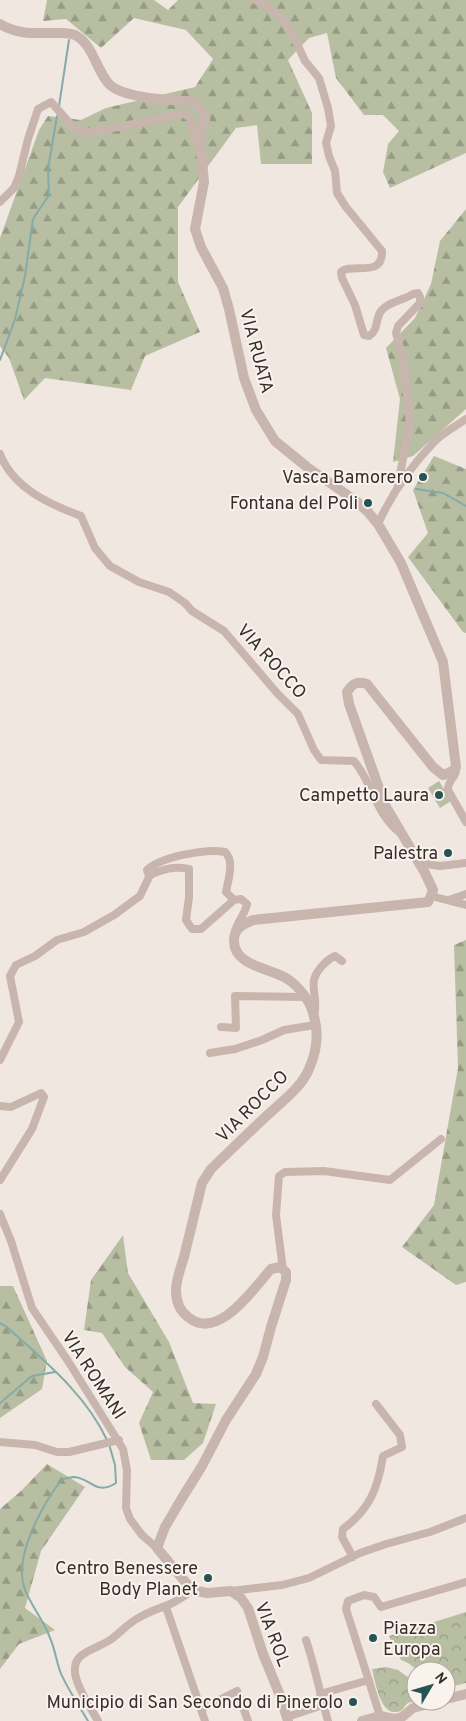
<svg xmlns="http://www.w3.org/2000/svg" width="466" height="1721" viewBox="0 0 466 1721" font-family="Overpass,sans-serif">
	<defs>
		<pattern id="forest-firs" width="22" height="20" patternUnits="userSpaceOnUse" patternTransform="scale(1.25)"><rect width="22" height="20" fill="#b8bea2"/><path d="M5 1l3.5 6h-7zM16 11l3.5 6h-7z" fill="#969b84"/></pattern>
		<pattern id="park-crowns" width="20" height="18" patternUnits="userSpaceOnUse" patternTransform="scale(1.25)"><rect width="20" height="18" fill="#b8bea2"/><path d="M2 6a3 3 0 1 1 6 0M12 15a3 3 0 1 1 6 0" fill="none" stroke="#969b84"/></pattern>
	</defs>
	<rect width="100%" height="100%" fill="#f1e7e1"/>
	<path fill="url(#forest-firs)" d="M47,0h107l14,10 10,-10h288v153l-76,35 -7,-16 5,-28 11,-13 -16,-16h-19l-28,-37 -9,-45 -18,5 -21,22 24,53v51h-51l-4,-39 -21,3 -58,79v75l22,50 -55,24 -14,34 -86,-12 -21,22 -15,-42 -9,-12v-108l39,-108 9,-14 33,4 25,-12 89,-21 18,-28 -27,-29 -52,-12 -33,30 -35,-29 -23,2z
		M466,209v200l-53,47 -20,6 7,-63 -14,-51 29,-30 16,-34 9,-43z
		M434,456l32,13v164l-3,-1 -55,-75 20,-24 -15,-43z
		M466,940v342l-10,3 -54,-38 32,-42 24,-137 -4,-123z
		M123,1235l5,38 41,69 24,61 23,1 -13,39 -19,17h-33l-12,-37 14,-31 -28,-25 -23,-34 -18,-3 7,-50z
		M0,1286h13l34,75 -5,28 -42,29z
		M47,1464l38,23 -44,64 -16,57 30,22 -36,14 -19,25v-160l21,-18z"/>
	<path fill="url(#park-crowns)" d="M466,1612v71l-20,5v-17h-27l-11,-8 -7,-3 -12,-24z
		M386,1667l12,3 18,13v18c-3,1 -6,1 -8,2 -4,3 -5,9 -12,9 -16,2 -21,-31 -24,-43z"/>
	<path fill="#b8bea2" d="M439,781l12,20 -11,7 -12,-20z"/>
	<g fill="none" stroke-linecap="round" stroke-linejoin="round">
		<path stroke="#83aba7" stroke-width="2" d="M59,106l10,-66
			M0,360l15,-41 10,-43 8,-57 16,-24 -1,-26 9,-53
			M416,489l27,4 23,13
			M0,1323l7,4c37,34 78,66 100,113
			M0,1403l32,-27 23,-4
			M88,1721c-8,-14 -23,-36 -28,-50 -4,-11 -5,-22 -10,-33 -6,-18 -20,-33 -26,-51 -10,-32 19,-83 38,-108 4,0 8,-2 12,-2 17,1 22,19 42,6l-1,-18 -6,-21"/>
		<path stroke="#c8b6ae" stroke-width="8" d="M255,0l12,6 17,15 10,16 11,24 14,17 9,30 3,18 -5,17 3,13 6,15 2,22 9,14 36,44c1,28 -31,11 -41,21l1,6 13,27 9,30 5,1c10,-6 6,-17 12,-25 7,-9 23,-11 32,-17l5,-1 2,4v6l-22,23 -2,7 8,31 6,60 -13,65
			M0,202l14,-14 5,-12 9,-37 10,-30 13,-7 22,25 13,6 58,-11 39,-9 7,5 4,18 6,13
			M0,454c13,34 49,50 81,62l14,32 15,18 29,16 30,10 16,11 7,8 32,20 53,62 21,21 16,36 7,10 33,1c20,24 20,51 46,72
			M378,524c13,-29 34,-59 57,-83 8,-8 21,-15 31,-22
			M456,767c2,9 -9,14 -8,23l18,32
			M419,863l21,3 26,-3
			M149,876l-2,-6c13,-13 60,-22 78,-18 10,9 3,28 1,40l8,8
			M431,896l35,9
			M449,900l17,-6
			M314,1015c4,-13 -2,-23 0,-35 2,-9 12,-20 21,-24l7,5
			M221,1027l15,1 -1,-32 69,1
			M210,1053l25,-4 27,-9 22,-10 31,-5
			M0,1060l19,-38 -9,-46 6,-11 19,-9 22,-16 27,-8 30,-17 26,-19 10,-21c13,-6 24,-9 39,-6v28l-3,23 6,9h9l33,-29 7,-1 6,5c-2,10 -9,17 -12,27
			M0,1106l11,1 30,-14 3,4 -12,32 -32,51
			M0,1214l11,27 21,67 36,53 55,88 4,21 -1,38 4,11 12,16 15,13
			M283,1270l-7,-55 3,-39 6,-4 39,-1 66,9 51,-41
			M0,1442l35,3 22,7h12l50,-12
			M353,1557l-11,-20 1,-8c27,-20 35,-41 40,-73l19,-9 -2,-12 -24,-31
			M231,1591l51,-6 27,-7 51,-25 26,-9 44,-12 36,-14
			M166,1607l39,114
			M306,1640c9,27 14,54 22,81
			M320,1694l49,-14
			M201,1709l36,-18 11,30
			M380,1716l-34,-107 2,-8 16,-6 10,2 7,10 85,-25
			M287,1717l36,-12
			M98,1721c-7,-13 -25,-39 -23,-53 0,-5 3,-10 7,-13 8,-6 19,-9 28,-15 10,-7 18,-17 30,-23 20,-11 34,-11 52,-27"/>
		<path stroke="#c8b6ae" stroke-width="10" d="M0,24c17,11 36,9 56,9 6,0 13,-1 19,2 18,9 21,35 34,49 15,15 64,16 85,18l9,10 2,8 -4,11v20l3,31 -9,47 6,18 22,41 6,21 15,69 12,32 19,31 32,26 49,34 12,11 10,12 23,39 42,99 13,105c-4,5 -7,6 -13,8l-10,-8 -66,-83c-10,-3 -14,-1 -20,8l2,12 36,101 40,68 8,17 -2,6 -3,6 -175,18c-10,4 -19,9 -19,20 -1,27 39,28 55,40 10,7 21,21 24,33 6,18 4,38 -4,56 -7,17 -24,30 -37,42 -21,19 -41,39 -61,58l-9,14c-6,25 -12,49 -18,74 -3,10 -8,23 -8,33 0,11 4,21 12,27 30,25 65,-28 83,-48l9,-2 6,5v8l-15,47 -8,30 -7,17 -30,46 -24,46 -20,32 -17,29 -8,21 35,42 15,3 24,-2 10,7 7,10 15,46 16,39 9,28
			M446,1699l20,-5
			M362,1721l18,-5 14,3 8,-2 11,-9 26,-7"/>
	</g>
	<g fill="#255452" stroke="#f9f2ed" stroke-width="2">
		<circle cx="423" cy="477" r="5"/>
		<circle cx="368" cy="503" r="5"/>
		<circle cx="439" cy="795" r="5"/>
		<circle cx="448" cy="853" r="5"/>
		<circle cx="208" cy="1578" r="5"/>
		<circle cx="373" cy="1638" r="5"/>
		<circle cx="353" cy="1702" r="5"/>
	</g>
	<g text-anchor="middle" stroke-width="4" stroke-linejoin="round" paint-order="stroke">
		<g font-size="18" fill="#372e2b" stroke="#f9f2ed">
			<text transform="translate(257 351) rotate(75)" y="6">VIA RUATA</text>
			<text transform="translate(272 661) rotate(48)" y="6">VIA ROCCO</text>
			<text transform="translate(252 1106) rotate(-45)" y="6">VIA ROCCO</text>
			<text transform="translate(94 1375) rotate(57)" y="6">VIA ROMANI</text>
			<text transform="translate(273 1634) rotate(69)" y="6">VIA ROL</text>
		</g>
		<g font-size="18" fill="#372e2b" stroke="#f9f2ed" text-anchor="end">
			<text x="413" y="483">Vasca Bamorero</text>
			<text x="358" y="509">Fontana del Poli</text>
			<text x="429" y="801">Campetto Laura</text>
			<text x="438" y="859">Palestra</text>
			<text x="198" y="1574">Centro Benessere<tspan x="198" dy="21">Body Planet</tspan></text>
			<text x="383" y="1634" text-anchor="start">Piazza<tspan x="383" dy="21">Europa</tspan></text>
			<text x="343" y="1708">Municipio di San Secondo di Pinerolo</text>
		</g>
	</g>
	<g transform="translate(431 1686) rotate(52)"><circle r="24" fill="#f9f2ed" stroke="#aba49f"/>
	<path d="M0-4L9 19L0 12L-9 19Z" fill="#255452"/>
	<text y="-8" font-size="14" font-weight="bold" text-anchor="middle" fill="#372e2b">N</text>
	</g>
</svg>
